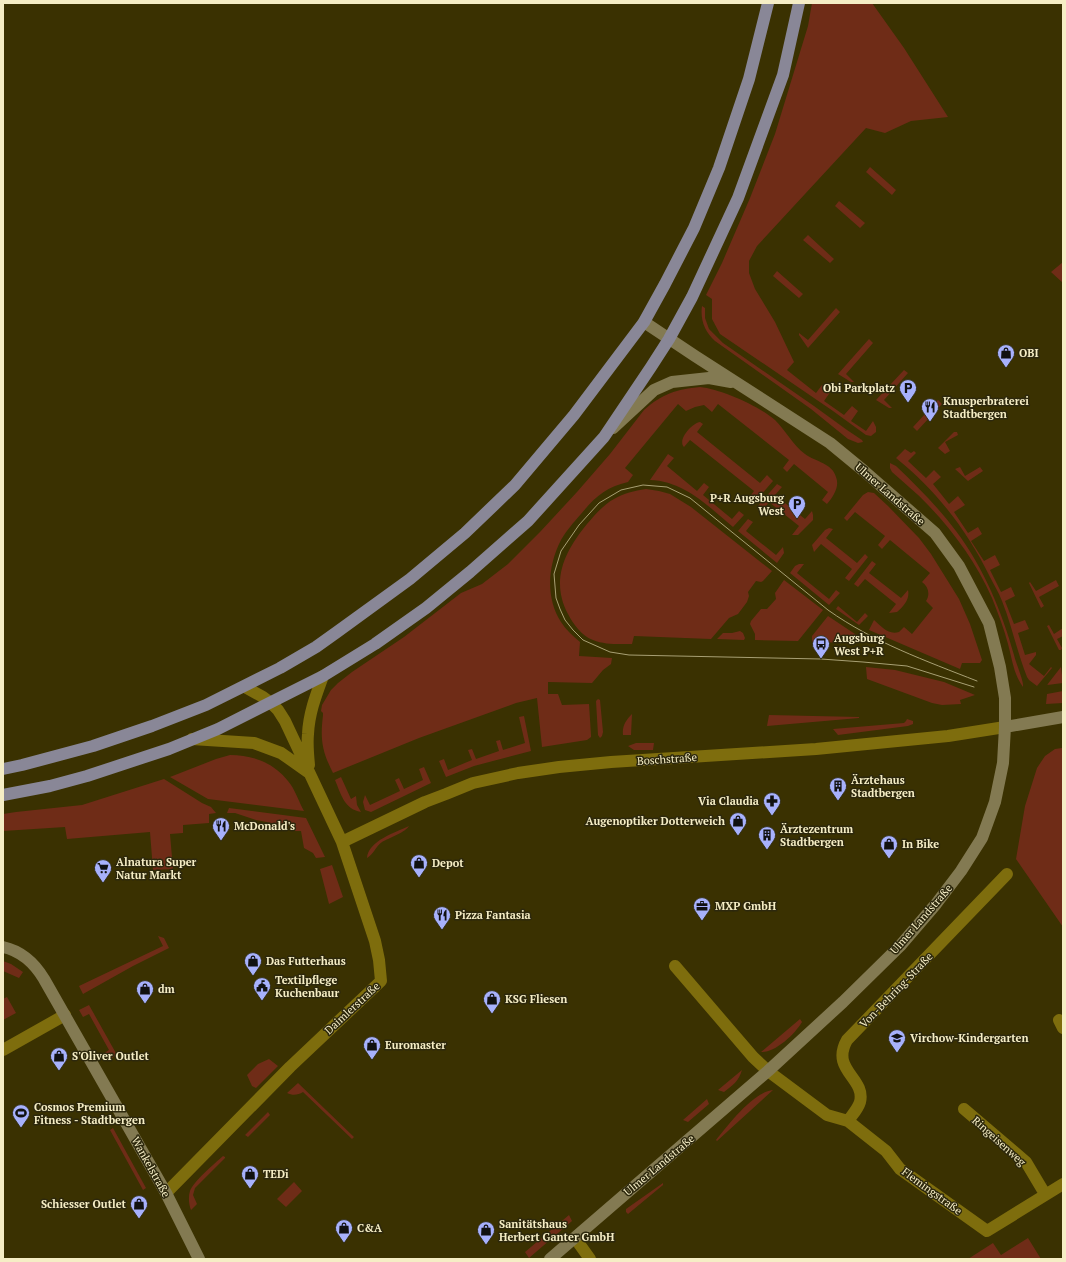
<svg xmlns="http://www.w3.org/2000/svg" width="1066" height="1262" viewBox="0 0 1066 1262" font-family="'PT Serif',serif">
	<rect width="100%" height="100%" fill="#3a3101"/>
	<path fill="#6f2c17" d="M812,3h60l32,45 44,69 -37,4 -26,12 -19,-5 -109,118 -8,15v12l6,16 20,33 19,40 -7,8 29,23 6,-8 9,6 -7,10 20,14 8,-9 6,5 -7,10 15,10 7,-10 3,6v5l-5,4 -5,-1 -33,-24 -113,-77 -8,-15v-20l-6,-4 16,-32 28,-65 25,-64 33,-108z
		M870,167l26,23 -4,5 -26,-23z
		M839,201l26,22 -5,5 -25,-22z
		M808,235l26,24 -4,4 -27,-23z
		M1063,262v21l-12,-11z
		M777,271l26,23 -4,4 -26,-22z
		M702,306l3,2v10l4,11 14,14 91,63 33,24 15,10 1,2 -5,1 -10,-4 -37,-30 -96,-68c-10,-9 -15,-21 -13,-35z
		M836,308l4,4 -32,36 -9,-13v-2l9,7z
		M869,339l4,4 -27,31 8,8h-3l-13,-8z
		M904,370l4,3 -24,27 8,8h-3l-13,-8z
		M700,387c21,2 59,19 75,33 11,11 18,25 30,34 11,8 27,9 31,23 4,10 -3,20 -9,27l-5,-4 6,-8 -34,-28 -7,8 -4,-4 6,-8 -71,-56 -6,8 -8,-7 -9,2 -9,4 -8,-7 -53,64 8,7 -5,7c-22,5 -33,15 -47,32 -7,8 -15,17 -20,26 -13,25 -16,57 0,82 5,8 12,14 19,20l-1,14 33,2 -1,6 -8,6 -11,13 -44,-1v12h10l4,11 27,-1 2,31v2l-4,3 -45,7 -5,-49 -21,5 -97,35 -86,35c-11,-22 -13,-33 -10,-58v-2l-2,-2 1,-6 9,-15 7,-7 14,-11 52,-35 57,-44 21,-9 26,-20 32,-32 37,-40 33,-38 34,-44c18,-16 33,-21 56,-23z
		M938,400l4,4 -25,27 -4,-4z
		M700,422l3,2 -6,8 63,51 7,-8 6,6 -20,23 -5,-5 6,-8 -64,-51 -6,7c-7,-7 8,-24 16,-25z
		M954,432h3l1,3 -13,7 5,9 -5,3 -7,-6z
		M905,449l6,4 3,-2 2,2 -8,8 18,17 8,-8 7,7 -8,7 16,20 9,-8 7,9 -11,7 14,21 10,-6 4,7 -11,7 13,20 11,-6 5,10 -10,5 11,22 10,-5 4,9 -10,5 9,23 11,-4 4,9 -11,4 7,22 11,-3v3l-7,9 15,12 7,-9 1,1 -15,18 -8,-6 -2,-3c-10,-25 -15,-51 -25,-76 -3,-8 -8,-16 -12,-24 -23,-47 -54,-87 -94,-119z
		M668,454l6,4 -7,8 30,25 7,-8 5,4 -6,8 29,24 7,-8 5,4 -11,12c-25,-21 -49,-46 -83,-47z
		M890,463l6,3c21,20 42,41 60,65 28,37 46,81 58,124 2,9 10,26 9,32 -9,-12 -11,-28 -15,-43 -4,-15 -10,-31 -16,-46 -15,-34 -38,-66 -64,-93 -11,-12 -24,-22 -36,-33l-2,-4z
		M960,467l5,9 15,-9 3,4 -15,10 -13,-12z
		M777,484l5,3 -7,8 30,24 7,-8 1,4v5l-15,15h-6l7,-9 -30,-24 -6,8 -5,-4z
		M646,489l13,2 11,3 21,13 81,64 -9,10 -2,1 -5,-1 -8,11 1,4 -2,6 -9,12 -9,4 -18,21 -77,-3 -2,8c-13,0 -27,1 -39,-4 -11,-4 -20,-16 -25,-26 -18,-34 -3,-63 19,-90 8,-9 16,-19 27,-25 10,-6 20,-8 32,-10z
		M868,492l6,1 14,13 31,32 12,16 28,45 11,25 12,36 -2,3h-18l-2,6 -91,-39 5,-10c8,7 14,15 25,12l5,-5 8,7 21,-26 -7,-7c4,-6 3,-14 -4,-19l8,-9 -40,-33 -8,9 -4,-4 7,-9 -30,-24 -8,9 -3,-3 19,-23z
		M748,519l5,3 -7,9 30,24 7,-8 1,6 -7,10 -39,-32z
		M829,528l4,1 -7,9 31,25 8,-9 3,3 -19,24 -4,-3 7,-9 -31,-25 -7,8 -2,-7 13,-15z
		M872,561l4,3 -7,9 32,25 7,-8c2,9 -4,16 -11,22l-8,1 7,-9 -31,-25 -7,8 -4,-3z
		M799,564h5l-7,9 32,26 7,-9 4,3 -11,12 -39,-32 5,-7z
		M784,580l39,30 -25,31 -43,-1v-6l-5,-10 1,-3 10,-12h6l9,-10 -1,-6z
		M1056,580l3,6 -20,11 5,9 -3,2 -12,-25 1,-1 6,9z
		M838,606l19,16 8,-9 3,3 -9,9 -23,-16z
		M828,616l30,20 -1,7 -45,-1v-6z
		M1049,625l5,9 9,-6v8l-6,3 5,9 -1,2h-2l-12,-24z
		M740,631l3,2 2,5 -1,2 -27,-1 6,-6h9z
		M866,667l29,3 49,12 31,13 -15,5 1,4 -19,1 -10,-2 -65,-24z
		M1061,667l2,16 -16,2z
		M1063,691v12l-17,1 1,-10z
		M598,699l2,1 3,32 -1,4 -2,2 -2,-3 -2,-34z
		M632,714l-1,21h-8c-1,-9 3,-15 9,-21z
		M769,715l90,2v1l-92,8z
		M524,716l7,35 -57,15 -28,11 -7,-16 5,-2 4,11 24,-10 -4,-10 4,-1 4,10 23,-8 -3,-10 4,-1 3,10 22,-7 -6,-26z
		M907,719l6,2v3l-5,2 -70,9 -5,-6 71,-6 2,-2z
		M636,743h18l-1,7h-19l-6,-4z
		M1062,748l1,1v178l-47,-68 9,-53 12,-38 8,-12 10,-7z
		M230,755c23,0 44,8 58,26 7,8 11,21 16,30l-96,-12 -38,-22 46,-18z
		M424,767l7,16 -60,29 -6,-2 -2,-8 2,-7 5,10 30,-14 -5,-11 4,-2 5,11 19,-9 -4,-11z
		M341,777l10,22 5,-3 1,9 4,7c-17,-3 -20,-18 -26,-32z
		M164,779l38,24 9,4 5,6 -7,1v9l-26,2v8l-13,1 3,35 -20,1 -3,-38 -83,7 -2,-12 -62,4v-17l13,-2 66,-7z
		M229,808l77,10 19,39 -9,1 -3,-5 -9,-5 -3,-17h-6l-2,-4 -37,-7 -21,-7h-8z
		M409,826c-3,6 -20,12 -27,16 -6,4 -9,13 -15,16 1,-17 29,-26 42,-32z
		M332,865l11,32 -14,7 -9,-35z
		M158,936l6,2 5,10 -36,18 -50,28 -4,-8 84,-40z
		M3,961l8,3 12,8 -4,6 -16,-7z
		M7,997l9,16 -13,7v-21z
		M89,1005l28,50 -10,6 -4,-7 6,-4 -20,-36 -6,3 -4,-7z
		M800,1019l2,3c-7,12 -27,31 -41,30z
		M269,1059l9,7 -22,22 -4,-2 -5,-11 11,-11z
		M742,1070c-3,11 -10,16 -18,22l-6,-2z
		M298,1083l56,54 -2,2 -49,-47c-5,3 -10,4 -16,1z
		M773,1090l-56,51 -1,-1c12,-15 37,-48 57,-50z
		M707,1099l2,5 -21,18 -5,-2z
		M268,1112l2,3 -22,22 -3,-2z
		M113,1128l33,60 -3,2 -33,-60z
		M223,1156l2,1v1l-30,30 -2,7 4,9 -6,6c-2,-5 -3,-13 -1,-19 3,-9 25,-28 33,-35z
		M294,1182l8,9 -16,16 -9,-8z
		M663,1183v2l-35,29 -2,-2v-3z
		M569,1215l3,6 -43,37 -4,-6z
		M1028,1238l13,21h-73l25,-16 8,12z"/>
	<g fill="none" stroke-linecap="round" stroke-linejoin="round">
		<path stroke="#7e6d0d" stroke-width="12" d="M192,739l62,4 27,10 27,19
			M309,765c-1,-10 -2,-21 -1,-31 1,-21 8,-39 15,-58
			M342,842l83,-40 21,-8 27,-11 45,-10 41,-6 52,-5 205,-13 132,-13 57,-9
			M675,966l78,91 15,14 59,44 21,6 38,30 14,18 87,62 76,-47
			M1059,1020l4,8
			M3,1050l62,-35
			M964,1109l62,53 19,32
			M848,1121c4,-6 10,-12 12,-19 6,-24 -30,-32 -13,-62l160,-166
			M166,1193l124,-126 91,-86 -2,-21 -4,-19 -33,-99 -57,-121 -7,-11 -7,-7 -8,-6 -18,-10
			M575,1238l15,21"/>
		<path stroke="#837a52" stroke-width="12" d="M613,428l41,-38 18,-8 37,-4 22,4
			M1005,727l58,-10
			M3,947c18,4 32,17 41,32l122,214 33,66
			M550,1259l218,-188 75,-69 57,-56 36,-42 25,-33 21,-33 13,-36 8,-39 2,-36v-29l-5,-31 -11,-44 -30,-57 -24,-33 -71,-62 -34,-28 -135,-87 -51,-34"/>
		<path stroke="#898797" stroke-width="12" d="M3,769l19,-4 71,-19 59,-20 54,-21 74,-37 36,-21 21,-15 73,-53 55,-46 50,-48 59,-70 70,-93 21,-38 29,-56 25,-60 30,-89 19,-76
			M3,795l47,-9 37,-10 82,-27 49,-20 105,-53 52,-32 51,-36 44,-36 58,-51 76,-84 47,-70 18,-28 23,-42 46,-99 45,-123 16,-72"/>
		<path stroke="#a8a074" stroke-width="1" d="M974,687l-67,-21 -44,-4 -42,-3 -192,-4 -19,-3 -27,-12 -10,-10 -8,-10 -5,-11 -4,-11 -2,-24 7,-23 18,-26 20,-22 22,-13 22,-5 24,2 23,11 138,112c45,32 98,51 149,71"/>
	</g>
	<defs>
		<g id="shop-pin" transform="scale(0.9)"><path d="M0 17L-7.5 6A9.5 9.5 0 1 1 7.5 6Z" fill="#a7b1fc" stroke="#2d280d"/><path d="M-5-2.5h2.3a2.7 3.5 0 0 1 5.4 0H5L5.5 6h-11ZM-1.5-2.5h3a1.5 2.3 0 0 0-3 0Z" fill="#111"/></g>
		<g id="parking-pin" transform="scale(0.9)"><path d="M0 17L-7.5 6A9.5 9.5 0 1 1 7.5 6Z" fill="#a7b1fc" stroke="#2d280d"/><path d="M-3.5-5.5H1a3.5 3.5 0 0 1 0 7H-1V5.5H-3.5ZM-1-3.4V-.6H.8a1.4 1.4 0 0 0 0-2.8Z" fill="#111"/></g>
		<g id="restaurant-pin" transform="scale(0.9)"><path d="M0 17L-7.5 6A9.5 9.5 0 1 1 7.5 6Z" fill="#a7b1fc" stroke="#2d280d"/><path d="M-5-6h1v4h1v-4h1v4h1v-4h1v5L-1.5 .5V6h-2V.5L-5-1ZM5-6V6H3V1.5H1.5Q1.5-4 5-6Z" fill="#111"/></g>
		<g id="bus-pin" transform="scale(0.9)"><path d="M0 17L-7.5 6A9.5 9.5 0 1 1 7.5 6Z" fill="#a7b1fc" stroke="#2d280d"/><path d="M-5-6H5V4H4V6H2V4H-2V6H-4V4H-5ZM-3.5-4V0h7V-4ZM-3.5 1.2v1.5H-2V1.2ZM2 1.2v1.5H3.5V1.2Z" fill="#111"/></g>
		<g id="building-pin" transform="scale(0.9)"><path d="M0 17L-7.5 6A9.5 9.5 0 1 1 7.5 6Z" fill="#a7b1fc" stroke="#2d280d"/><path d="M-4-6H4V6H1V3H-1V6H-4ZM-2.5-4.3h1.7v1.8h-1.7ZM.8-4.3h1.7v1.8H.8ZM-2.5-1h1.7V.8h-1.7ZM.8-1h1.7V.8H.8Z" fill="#111"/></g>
		<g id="pharmacy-pin" transform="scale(0.9)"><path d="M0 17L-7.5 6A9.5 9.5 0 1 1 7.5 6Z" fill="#a7b1fc" stroke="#2d280d"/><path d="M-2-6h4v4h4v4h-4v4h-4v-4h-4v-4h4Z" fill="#111"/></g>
		<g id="supermarket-pin" transform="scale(0.9)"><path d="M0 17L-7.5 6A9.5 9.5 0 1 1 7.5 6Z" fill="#a7b1fc" stroke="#2d280d"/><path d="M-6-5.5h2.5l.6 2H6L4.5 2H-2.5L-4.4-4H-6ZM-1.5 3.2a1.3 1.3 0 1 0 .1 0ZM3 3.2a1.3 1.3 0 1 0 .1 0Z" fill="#111"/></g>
		<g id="office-pin" transform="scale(0.9)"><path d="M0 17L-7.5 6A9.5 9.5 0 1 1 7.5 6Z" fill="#a7b1fc" stroke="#2d280d"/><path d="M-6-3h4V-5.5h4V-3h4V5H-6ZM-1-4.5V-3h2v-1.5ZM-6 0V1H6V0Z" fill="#111"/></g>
		<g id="civic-pin" transform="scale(0.9)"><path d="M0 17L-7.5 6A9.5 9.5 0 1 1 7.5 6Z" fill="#a7b1fc" stroke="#2d280d"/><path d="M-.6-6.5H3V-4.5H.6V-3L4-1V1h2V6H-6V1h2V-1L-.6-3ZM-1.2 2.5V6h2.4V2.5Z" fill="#111"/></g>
		<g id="school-pin" transform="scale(0.9)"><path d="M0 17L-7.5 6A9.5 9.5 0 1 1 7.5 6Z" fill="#a7b1fc" stroke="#2d280d"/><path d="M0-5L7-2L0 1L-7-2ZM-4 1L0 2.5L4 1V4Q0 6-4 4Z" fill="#111"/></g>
		<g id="stadium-pin" transform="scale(0.9)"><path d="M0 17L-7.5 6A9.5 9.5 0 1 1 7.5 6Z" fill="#a7b1fc" stroke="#2d280d"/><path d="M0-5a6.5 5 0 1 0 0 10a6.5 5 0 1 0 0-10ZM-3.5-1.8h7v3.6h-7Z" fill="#111"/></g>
	</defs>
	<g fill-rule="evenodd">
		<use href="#shop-pin" x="1006" y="353"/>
		<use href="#parking-pin" x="908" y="388"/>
		<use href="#restaurant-pin" x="930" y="407"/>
		<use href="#parking-pin" x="797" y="504"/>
		<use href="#bus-pin" x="821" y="644"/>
		<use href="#building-pin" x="838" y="786"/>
		<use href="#pharmacy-pin" x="772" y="801"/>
		<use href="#shop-pin" x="738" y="821"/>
		<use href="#restaurant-pin" x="221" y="826"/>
		<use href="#building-pin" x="767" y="835"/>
		<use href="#shop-pin" x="889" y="844"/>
		<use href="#shop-pin" x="419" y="863"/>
		<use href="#supermarket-pin" x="103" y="868"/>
		<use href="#office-pin" x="702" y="906"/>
		<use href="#restaurant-pin" x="442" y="915"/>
		<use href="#shop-pin" x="253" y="961"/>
		<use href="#civic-pin" x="262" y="986"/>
		<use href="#shop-pin" x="145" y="989"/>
		<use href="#shop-pin" x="492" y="999"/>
		<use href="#school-pin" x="897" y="1038"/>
		<use href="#shop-pin" x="372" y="1045"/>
		<use href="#shop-pin" x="59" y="1056"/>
		<use href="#stadium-pin" x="21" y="1113"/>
		<use href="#shop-pin" x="250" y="1174"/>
		<use href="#shop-pin" x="139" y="1204"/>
		<use href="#shop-pin" x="344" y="1228"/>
		<use href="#shop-pin" x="486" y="1230"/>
	</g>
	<g text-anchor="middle" stroke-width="3" stroke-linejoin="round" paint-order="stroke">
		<g font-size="11" font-weight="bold" fill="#f5edc5" stroke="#2d280d" text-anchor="start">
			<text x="1019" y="357">OBI</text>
			<text x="895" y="392" text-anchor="end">Obi Parkplatz</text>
			<text x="943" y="405">Knusperbraterei<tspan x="943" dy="13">Stadtbergen</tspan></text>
			<text x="784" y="502" text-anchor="end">P+R Augsburg<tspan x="784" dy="13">West</tspan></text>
			<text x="834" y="642">Augsburg<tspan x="834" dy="13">West P+R</tspan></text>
			<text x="851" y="784">Ärztehaus<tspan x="851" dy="13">Stadtbergen</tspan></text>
			<text x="759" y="805" text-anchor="end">Via Claudia</text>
			<text x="725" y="825" text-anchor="end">Augenoptiker Dotterweich</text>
			<text x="234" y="830">McDonald's</text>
			<text x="780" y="833">Ärztezentrum<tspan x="780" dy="13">Stadtbergen</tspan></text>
			<text x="902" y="848">In Bike</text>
			<text x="116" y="866">Alnatura Super<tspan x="116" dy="13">Natur Markt</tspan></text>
			<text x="432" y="867">Depot</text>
			<text x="715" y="910">MXP GmbH</text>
			<text x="455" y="919">Pizza Fantasia</text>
			<text x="266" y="965">Das Futterhaus</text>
			<text x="275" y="984">Textilpflege<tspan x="275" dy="13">Kuchenbaur</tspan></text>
			<text x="158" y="993">dm</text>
			<text x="505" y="1003">KSG Fliesen</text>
			<text x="910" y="1042">Virchow-Kindergarten</text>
			<text x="385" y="1049">Euromaster</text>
			<text x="72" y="1060">S'Oliver Outlet</text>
			<text x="34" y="1111">Cosmos Premium<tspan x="34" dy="13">Fitness - Stadtbergen</tspan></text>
			<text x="263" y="1178">TEDi</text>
			<text x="126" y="1208" text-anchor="end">Schiesser Outlet</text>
			<text x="499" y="1228">Sanitätshaus<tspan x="499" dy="13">Herbert Ganter GmbH</tspan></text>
			<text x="357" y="1232">C&amp;A</text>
		</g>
		<g font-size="11" fill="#f5edc5" stroke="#2d280d">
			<text transform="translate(890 494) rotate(41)" y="4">Ulmer Landstraße</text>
			<text transform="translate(667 759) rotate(-4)" y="4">Boschstraße</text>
			<text transform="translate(921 919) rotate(-49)" y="4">Ulmer Landstraße</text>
			<text transform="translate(896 990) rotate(-46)" y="4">Von-Behring-Straße</text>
			<text transform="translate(352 1008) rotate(-43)" y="4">Daimlerstraße</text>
			<text transform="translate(999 1141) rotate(42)" y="4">Ringeisenweg</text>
			<text transform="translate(659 1165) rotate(-40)" y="4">Ulmer Landstraße</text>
			<text transform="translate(151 1167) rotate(61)" y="4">Wankelstraße</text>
			<text transform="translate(932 1191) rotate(36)" y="4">Flemingstraße</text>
		</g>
	</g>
	<rect width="1066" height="1262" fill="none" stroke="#f5edc5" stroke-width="8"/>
</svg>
